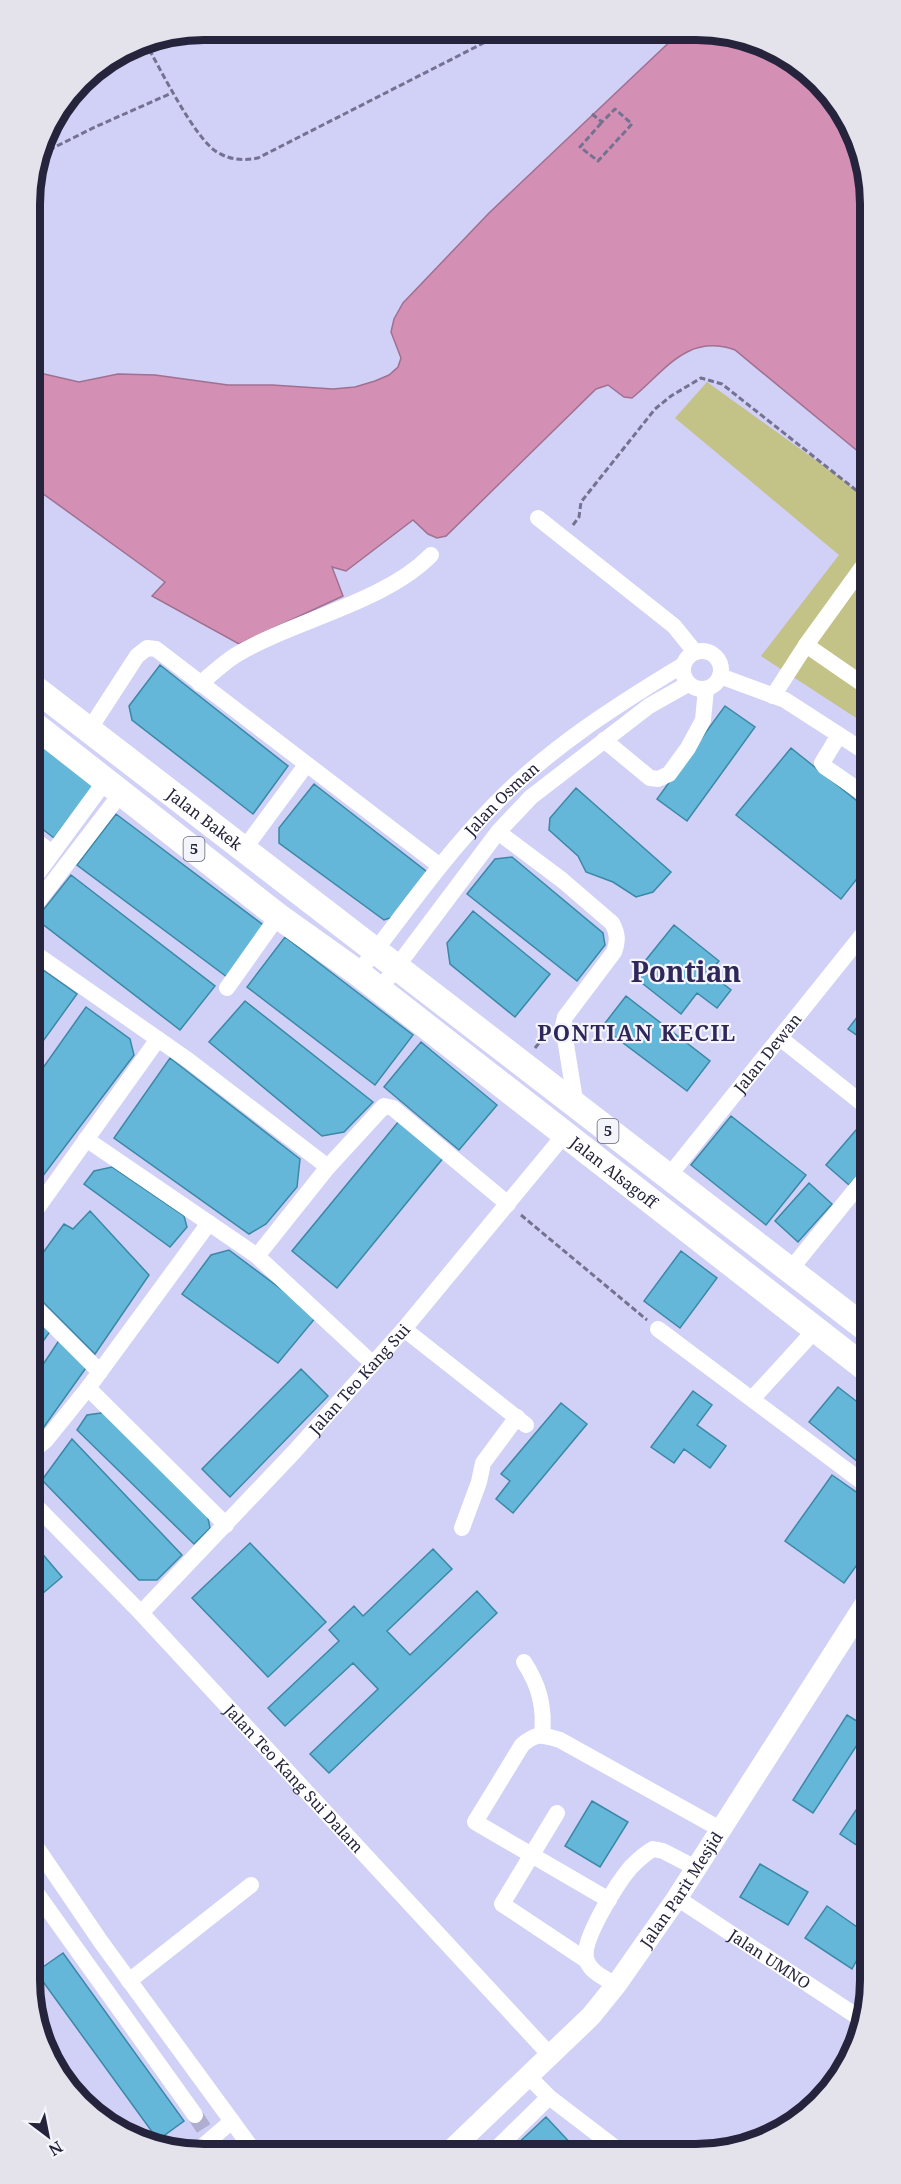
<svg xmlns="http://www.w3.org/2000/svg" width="901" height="2184" viewBox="0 0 901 2184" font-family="'Noto Serif',serif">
	<rect width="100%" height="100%" fill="#d1d0f6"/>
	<path fill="#c3c287" d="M707,382l135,97 24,20 1,226 -106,-69 78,-101 -164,-137z"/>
	<path fill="#d490b4" stroke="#a07090" stroke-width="1.5" d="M679,33h51l90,48 45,79 1,298 -131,-108c-48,-17 -70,21 -103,48l-8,-1 -16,-12 -12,4 -150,147 -9,2 -9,-4 -15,-14 -67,51 -14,-4 11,29 -104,48 -87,-48 13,-14 -134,-97v-114l48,11 39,-8 37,1 73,10h44l61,4 22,-2 20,-6 14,-6 9,-8 3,-9 -10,-26 3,-13 9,-16 86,-90z"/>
	<path fill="#64b7d9" stroke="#3b88a6" stroke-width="1.5" d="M160,665l128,101 -35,48 -121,-94 -3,-14z
		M725,706l30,21 -68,94 -30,-22z
		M32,739l62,46 -40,53 -22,-17z
		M791,748l76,61v57l-26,33 -105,-84z
		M314,784l117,91 -32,40 -15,5 -105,-77v-15z
		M576,788l95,84 -18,20 -17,5 -23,-15 -27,-10 -8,-16 -29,-26 1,-12z
		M116,814l150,113 -39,50 -150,-112z
		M512,857l91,76 2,12 -28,36 -110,-87 28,-35z
		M71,875l144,111 -35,44 -144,-111z
		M473,911l77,63 -35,43 -65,-53 -3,-21z
		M674,925l45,36 -10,12 22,17 -14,18 -20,-15 -16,21 -48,-38z
		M285,937l128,98 -38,50 -128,-98z
		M39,967l38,27 -44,61v-87z
		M626,996l84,65 -23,30 -85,-64z
		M245,1001l128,101 -29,30 -22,4 -113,-94z
		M868,1003v40l-20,-14z
		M86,1007l44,32 4,16 -101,134v-107z
		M421,1042l76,63 -38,45 -75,-63z
		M170,1058l130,101 -3,28 -31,37 -17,10 -135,-96z
		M731,1116l75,59 -40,50 -75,-60z
		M399,1121l45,36 -107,131 -45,-37z
		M862,1123l6,6v34l-19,22 -23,-20z
		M112,1167l72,49 3,11 -17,20 -86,-63 10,-13z
		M809,1183l23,21 -34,38 -23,-21z
		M90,1211l59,64 -54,79 -61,-61v-28l30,-41 9,5z
		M229,1250l88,66 -39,47 -96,-69 29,-39z
		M681,1251l36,27 -37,50 -36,-27z
		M34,1312l17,18 -17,24z
		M60,1339l28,26 -54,76v-63z
		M301,1369l27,27 -98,101 -28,-28z
		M838,1387l31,24v60l-60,-49z
		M693,1391l19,14 -15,20 29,21 -16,22 -26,-19 -10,14 -23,-16z
		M561,1403l26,21 -74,89 -17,-14 14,-18 -9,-7z
		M108,1412l99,101 3,15 -16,16 -117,-114 10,-15z
		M72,1439l110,116 -25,25h-18l-97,-100z
		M832,1475l37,26v47l-25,35 -59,-42z
		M250,1543l76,79 -58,55 -76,-79z
		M34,1544l28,33 -27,23z
		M433,1549l19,20 -65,62 23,24 67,-64 20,22 -168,160 -19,-19 68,-65 -25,-26 -68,63 -17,-18 71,-67 -10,-11 25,-24 9,10z
		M870,1682v21l-10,-7z
		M847,1715l21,13 -55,85 -20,-13z
		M592,1801l36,21 -28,45 -35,-21z
		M856,1810l14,10v34l-30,-20z
		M760,1864l48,28 -20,33 -48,-28z
		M827,1906l43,30 -18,33 -47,-31z
		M63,1953l121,168 -26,19 -122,-168z
		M546,2117l30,32h-64z"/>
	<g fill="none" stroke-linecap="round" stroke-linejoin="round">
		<path stroke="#afaed1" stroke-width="16" stroke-dasharray="16 8" stroke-linecap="butt" d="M195,2115l9,14"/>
		<path stroke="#747290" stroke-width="3" stroke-dasharray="6 3" stroke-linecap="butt" d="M145,42c15,26 49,96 72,110 13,8 26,9 41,6l247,-126
			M592,114l10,8 13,-13 17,15 -34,37 -18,-14 22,-25
			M41,154l54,-27 79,-35
			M573,525l6,-8 2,-15 74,-93 16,-13 30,-18 21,6 144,114
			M535,1048l12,-15
			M521,1215l126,105"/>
		<g stroke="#fff" stroke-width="16">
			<path d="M538,518l136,108 21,26"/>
			<path d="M806,645l61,42"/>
			<circle cx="702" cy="670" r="19"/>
			<path d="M720,676l65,24 82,53"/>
			<path d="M200,684c12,-10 23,-21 36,-29 58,-35 148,-52 195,-100"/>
			<path d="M773,696l33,-51 60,-83"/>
			<path d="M89,730l48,-74 10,-8 9,1 284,217"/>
			<path d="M839,735l-17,28 3,4 42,29"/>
			<path d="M604,740l46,38 8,1 11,-5 19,-26 15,-28 3,-31"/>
			<path d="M498,832l64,48 50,43c6,11 6,18 2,29l-49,65 -2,9 13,80"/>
			<path d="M32,838l20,15"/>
			<path d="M244,849l62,-84"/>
			<path d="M32,881l74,-101"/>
			<path d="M33,908l89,-116"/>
			<path d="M33,952l155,108 140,107"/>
			<path id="s1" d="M358,973c44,-56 85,-116 135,-167 55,-57 122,-100 190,-141"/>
			<path d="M227,988l51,-72"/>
			<path d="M380,989l118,-157 33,-35 118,-91 39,-22"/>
			<path d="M780,1038l88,70"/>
			<path d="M86,1139l171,117 116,108"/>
			<path id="s2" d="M668,1177l199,-248"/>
			<path d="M33,1214l125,-175"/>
			<path d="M257,1256l71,-89 56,-61 9,2 115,96"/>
			<path d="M790,1270l78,-96"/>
			<path d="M34,1306l66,66"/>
			<path d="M404,1329l122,96"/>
			<path d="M658,1329l211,158"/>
			<path d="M88,1388l138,137"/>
			<path d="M752,1399l64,-70"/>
			<path d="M34,1450l12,-10 42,-52 121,-165"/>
			<path id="s3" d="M34,1504l107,109 409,442"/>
			<path d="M462,1528l17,-46 4,-19 34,-46"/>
			<path id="s4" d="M141,1613l153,-161 110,-123 161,-195"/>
			<path d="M524,1662c15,23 21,45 18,73"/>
			<path d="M557,1813l-55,91 84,56"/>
			<path d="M35,1845l66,97 152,208"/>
			<path d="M35,1891l160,224"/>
			<path id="s5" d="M677,1898l187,123"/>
			<path d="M609,1900l-134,-78 47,-77c15,-13 20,-10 38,-5l160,89"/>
			<path d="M129,1981l122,-96"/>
			<path d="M616,1985c-11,-7 -27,-13 -30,-27 -4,-19 32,-76 45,-91 7,-7 13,-13 22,-18l10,2 33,17"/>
			<path d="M528,2076l21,21 68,52"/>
			<path d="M496,2149l53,-52"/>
			<path d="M197,2151l35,-30"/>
		</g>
		<path stroke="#fff" stroke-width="21" id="s6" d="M452,2149l139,-133 25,-31 61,-87 192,-300"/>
		<g stroke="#fff" stroke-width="26">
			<path id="s7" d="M32,686l837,645"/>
			<path id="s8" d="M32,723l246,193 80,57 511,398"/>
		</g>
	</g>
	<g text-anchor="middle" stroke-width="4.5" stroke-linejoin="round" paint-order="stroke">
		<g fill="#f4f4fb" stroke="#646275" stroke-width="1.5">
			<rect x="183.5" y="837" width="21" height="24" rx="4.5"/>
			<rect x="597.5" y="1119" width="21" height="24" rx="4.5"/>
		</g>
		<g font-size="15" font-weight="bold" fill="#26243c">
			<text x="194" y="854">5</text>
			<text x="608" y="1136">5</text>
		</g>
		<g font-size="16" fill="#26243c" stroke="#f4f4fb">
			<text dy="6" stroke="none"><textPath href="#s1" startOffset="226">Jalan Osman</textPath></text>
			<text dy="6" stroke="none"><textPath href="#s7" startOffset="218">Jalan Bakek</textPath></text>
			<text dy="6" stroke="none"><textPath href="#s2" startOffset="159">Jalan Dewan</textPath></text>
			<text dy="6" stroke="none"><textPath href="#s8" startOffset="735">Jalan Alsagoff</textPath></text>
			<text dy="6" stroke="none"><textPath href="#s4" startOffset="320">Jalan Teo Kang Sui</textPath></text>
			<text dy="6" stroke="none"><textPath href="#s3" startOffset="378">Jalan Teo Kang Sui Dalam</textPath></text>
			<text dy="6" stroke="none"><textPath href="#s6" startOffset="348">Jalan Parit Mesjid</textPath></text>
			<text dy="6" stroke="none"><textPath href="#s5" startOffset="111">Jalan UMNO</textPath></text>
		</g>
		<g font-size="22" font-weight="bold" letter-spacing="1.5" fill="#2f275a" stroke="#f4f4fb">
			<text x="637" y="1041">PONTIAN KECIL</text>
		</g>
		<g font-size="28" font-weight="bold" fill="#2f275a" stroke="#f4f4fb">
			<text x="686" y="982">Pontian</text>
		</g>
	</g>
	<path d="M0 0H901V2184H0ZM204 40H696A164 164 0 0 1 860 204V1980A164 164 0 0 1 696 2144H204A164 164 0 0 1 40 1980V204A164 164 0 0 1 204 40Z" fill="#e4e3ec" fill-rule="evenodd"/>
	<path fill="none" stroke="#26243c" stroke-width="8" d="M204 40H696A164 164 0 0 1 860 204V1980A164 164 0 0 1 696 2144H204A164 164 0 0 1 40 1980V204A164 164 0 0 1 204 40Z"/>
	<g transform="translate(48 2136) rotate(148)" stroke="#f4f4fb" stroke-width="4.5" paint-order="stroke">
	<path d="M0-4.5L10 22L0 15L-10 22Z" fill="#26243c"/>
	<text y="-9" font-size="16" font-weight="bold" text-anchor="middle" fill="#26243c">N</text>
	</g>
</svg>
